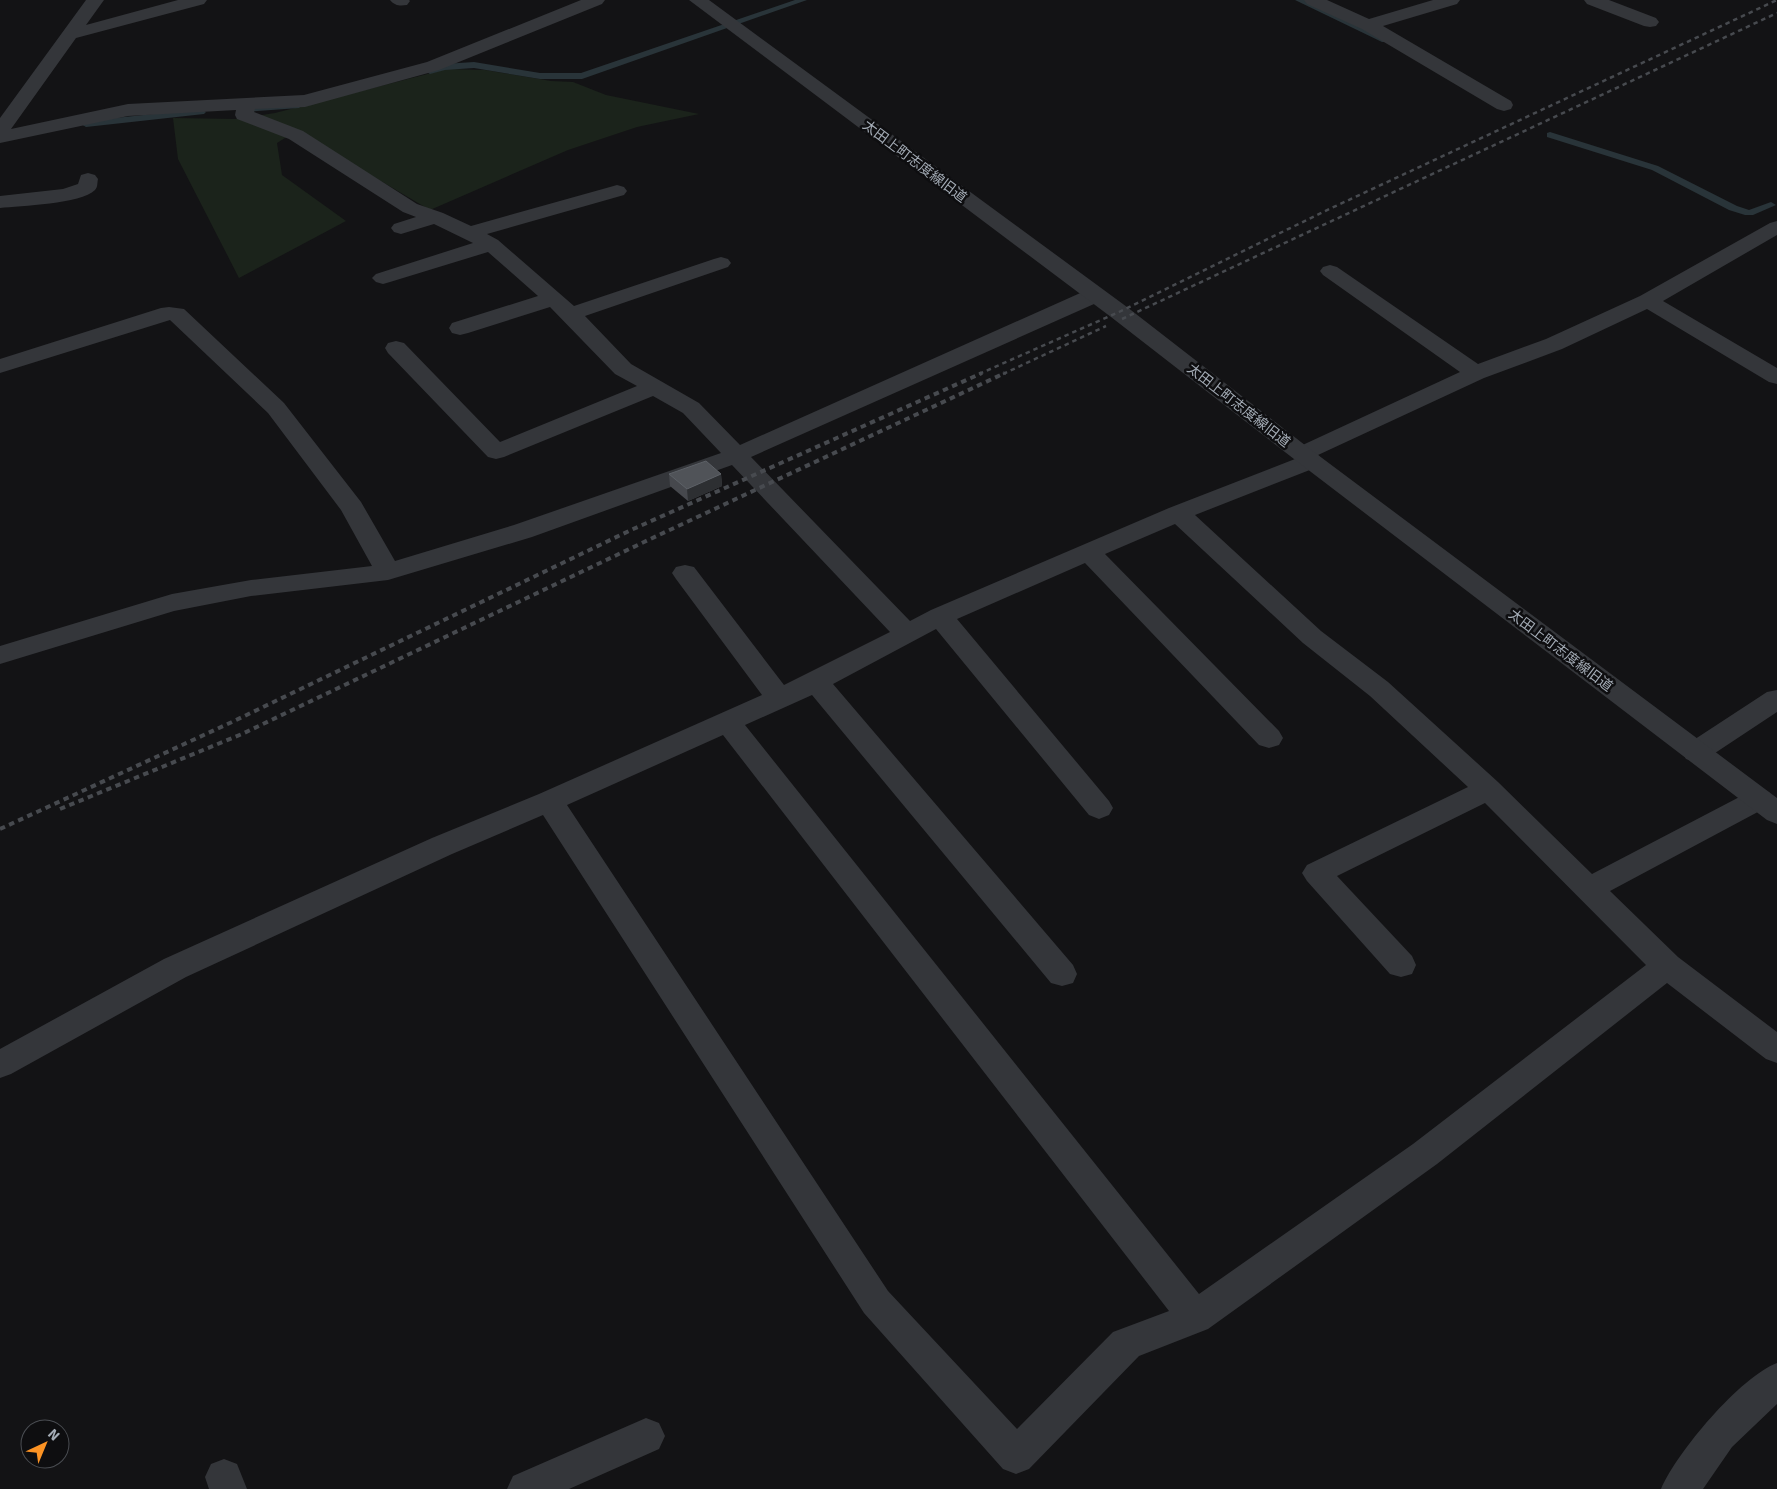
<svg xmlns="http://www.w3.org/2000/svg" width="1777" height="1489" viewBox="0 0 1777 1489" font-family="Signika,'Noto Sans JP',sans-serif">
	<rect width="100%" height="100%" fill="#131315"/>
	<path fill="#1b231b" d="M447,69l38,1 66,11 22,1 33,13 93,19 -62,13 -69,23 -138,60 -134,-79 -19,12 5,32 64,46 -107,57 -61,-119 -5,-41 62,1 40,-6z"/>
	<g fill="none" stroke-linecap="round" stroke-linejoin="round">
		<path fill="#293439" fill-rule="evenodd" d="M795,0h12l-225,79h-42l-66,-11 -29,2 -15,4 -5,-3 19,-7 30,-2 66,11h41z
			M1295,0h11l83,40 -1,2h-6z
			M296,103l5,3 -2,2 -54,4 -5,-3 5,-3z
			M201,109l5,3 -2,2 -118,13 -5,-3 5,-3z
			M1550,132l108,34 79,40 12,4 22,-8 5,3 -23,10h-8l-16,-5 -77,-40 -105,-33v-4z"/>
		<path fill="#34363a" fill-rule="evenodd" d="M86,0h18l-18,25 92,-25h29l-3,4 -128,34 -65,91 117,-25 176,-9 123,-33 154,-62h24l-3,4 -163,66 -134,37 -50,2 -1,3 49,19 114,73 26,9 28,13 139,-39 7,-2 7,2 3,4 -3,4 -137,39 11,6 76,66 140,-47 7,-2 7,2 3,4 -3,4 -143,49 46,48 68,39 41,42 347,-155 8,-1 8,1 3,5 -3,5 -352,157 159,164 21,-11 238,-102 126,-49 -5,-5 4,-5 166,-77 -137,-97 -3,-4 3,-4 7,-2 7,2 141,97 68,-25 94,-43 130,-73 7,-2v14l-114,66 114,67v16l-8,-2 -122,-73 -85,40 -78,29 -166,77 6,6 -4,5 -125,49 126,116 67,51 110,100 94,92 157,-82 10,-3 10,3 4,7 -4,7 -159,85 68,66 99,75v31l-11,-4 -99,-76 -230,181 -229,165 -69,27 -110,113 -13,5 -13,-5 -139,-156 -321,-498 -91,39 -266,123 -175,97 -11,4v-29l164,-90 268,-121 107,-44 223,-99 -86,-116 -4,-6 4,-6 9,-2 9,2 90,118 106,-53 -158,-167 -200,72 -144,43 -137,16 -77,15 -174,53v-18l172,-52 79,-14 121,-14 -31,-56 -73,-97 -98,-93 -170,53v-14l161,-51 8,-1 15,2 100,94 77,99 34,59 119,-36 207,-72 -38,-40 -30,-17 -149,61 -8,2 -8,-2 -100,-104 -3,-5 3,-5 8,-2 8,2 96,99 137,-56 -22,-12 -65,-67 -82,26 -8,2 -8,-2 -3,-5 3,-5 86,-27 -50,-44 -98,30 -7,2 -7,-2 -4,-4 4,-4 97,-31 -39,-19 -33,10 -7,-2 -3,-4 3,-4 22,-7 -13,-5 -114,-73 -52,-20 -2,-4 1,-5 -108,6 -128,27v-25zM1175,524l128,119 67,53 98,91 -161,78 -5,8 5,8 83,93 11,3 11,-3 4,-9 -4,-9 -75,-80 148,-73 161,162 -233,179 -214,150 -454,-569 67,-30 239,288 11,3 11,-3 4,-9 -4,-9 -240,-281 103,-55 153,186 10,4 10,-4 4,-7 -4,-7 -152,-182 128,-56 174,182 10,3 10,-3 4,-7 -4,-7 -174,-177zM723,735l446,576 -56,21 -96,97 -129,-138 -321,-486z
			M390,0h19l1,1 -3,4c-7,1 -12,1 -17,-5z
			M1304,0h23l42,19 64,-19h27l-3,4 -74,22 128,75 2,4 -2,4 -7,2 -7,-2 -135,-80 -55,-25z
			M1584,0h25l47,18 3,4 -3,4 -6,1 -6,-1 -57,-22z
			M88,173l7,2 3,4c-1,4 0,8 -3,11 -14,14 -75,16 -95,18v-12l63,-7 15,-5 3,-9z
			M1777,690v22l-71,47 -10,3 -10,-3 -4,-7 4,-7 81,-53z
			M1777,1363v41l-45,43 -29,42h-42c16,-37 79,-112 116,-126z
			M646,1418l13,5 6,13 -6,13 -90,40h-62l6,-13z
			M224,1459l13,5 10,25h-38l-4,-12 6,-13z"/>
		<path fill="#34363a" fill-rule="evenodd" d="M689,0h20l418,307 183,142 467,349v26l-10,-4 -473,-361 -183,-142z"/>
		<path stroke="#474a4f" stroke-width="2.5" stroke-dasharray="4.5 4" stroke-linecap="butt" d="M1122,319l655,-306
			M979,374l140,-62 204,-100 454,-212
			M1003,374l103,-48"/>
		<path stroke="#474a4f" stroke-width="4" stroke-dasharray="5.5 4.5" stroke-linecap="butt" d="M60,809l182,-75 402,-192 361,-169
			M0,829l232,-107 399,-192 351,-157"/>
	</g>
	<path fill="#46484d" d="M669,474h52l1,12 -34,15 -18,-15z"/>
	<path fill="#2d2f32" d="M721,474l1,12 -34,15 -1,-12z"/>
	<path fill="#505358" stroke="#5d6167" d="M706,461l15,13 -34,15 -18,-15z"/>
	<g text-anchor="middle" stroke-width="5" stroke-linejoin="round" paint-order="stroke">
		<g font-size="14" fill="#a4acb6" stroke="#0e0e10">
			<text transform="translate(915 161) rotate(37)" y="5">太田上町志度線旧道</text>
			<text transform="translate(1239 405) rotate(38)" y="5">太田上町志度線旧道</text>
			<text transform="translate(1561 650) rotate(37)" y="5">太田上町志度線旧道</text>
		</g>
	</g>
	<g transform="translate(45 1444) rotate(44)"><circle r="24" fill="#0e0e10" stroke="#4a4d52"/>
	<path d="M0-4L9 19L0 12L-9 19Z" fill="#fc9324"/>
	<text y="-8" font-size="14" font-weight="bold" text-anchor="middle" fill="#a4acb6">N</text>
	</g>
</svg>
